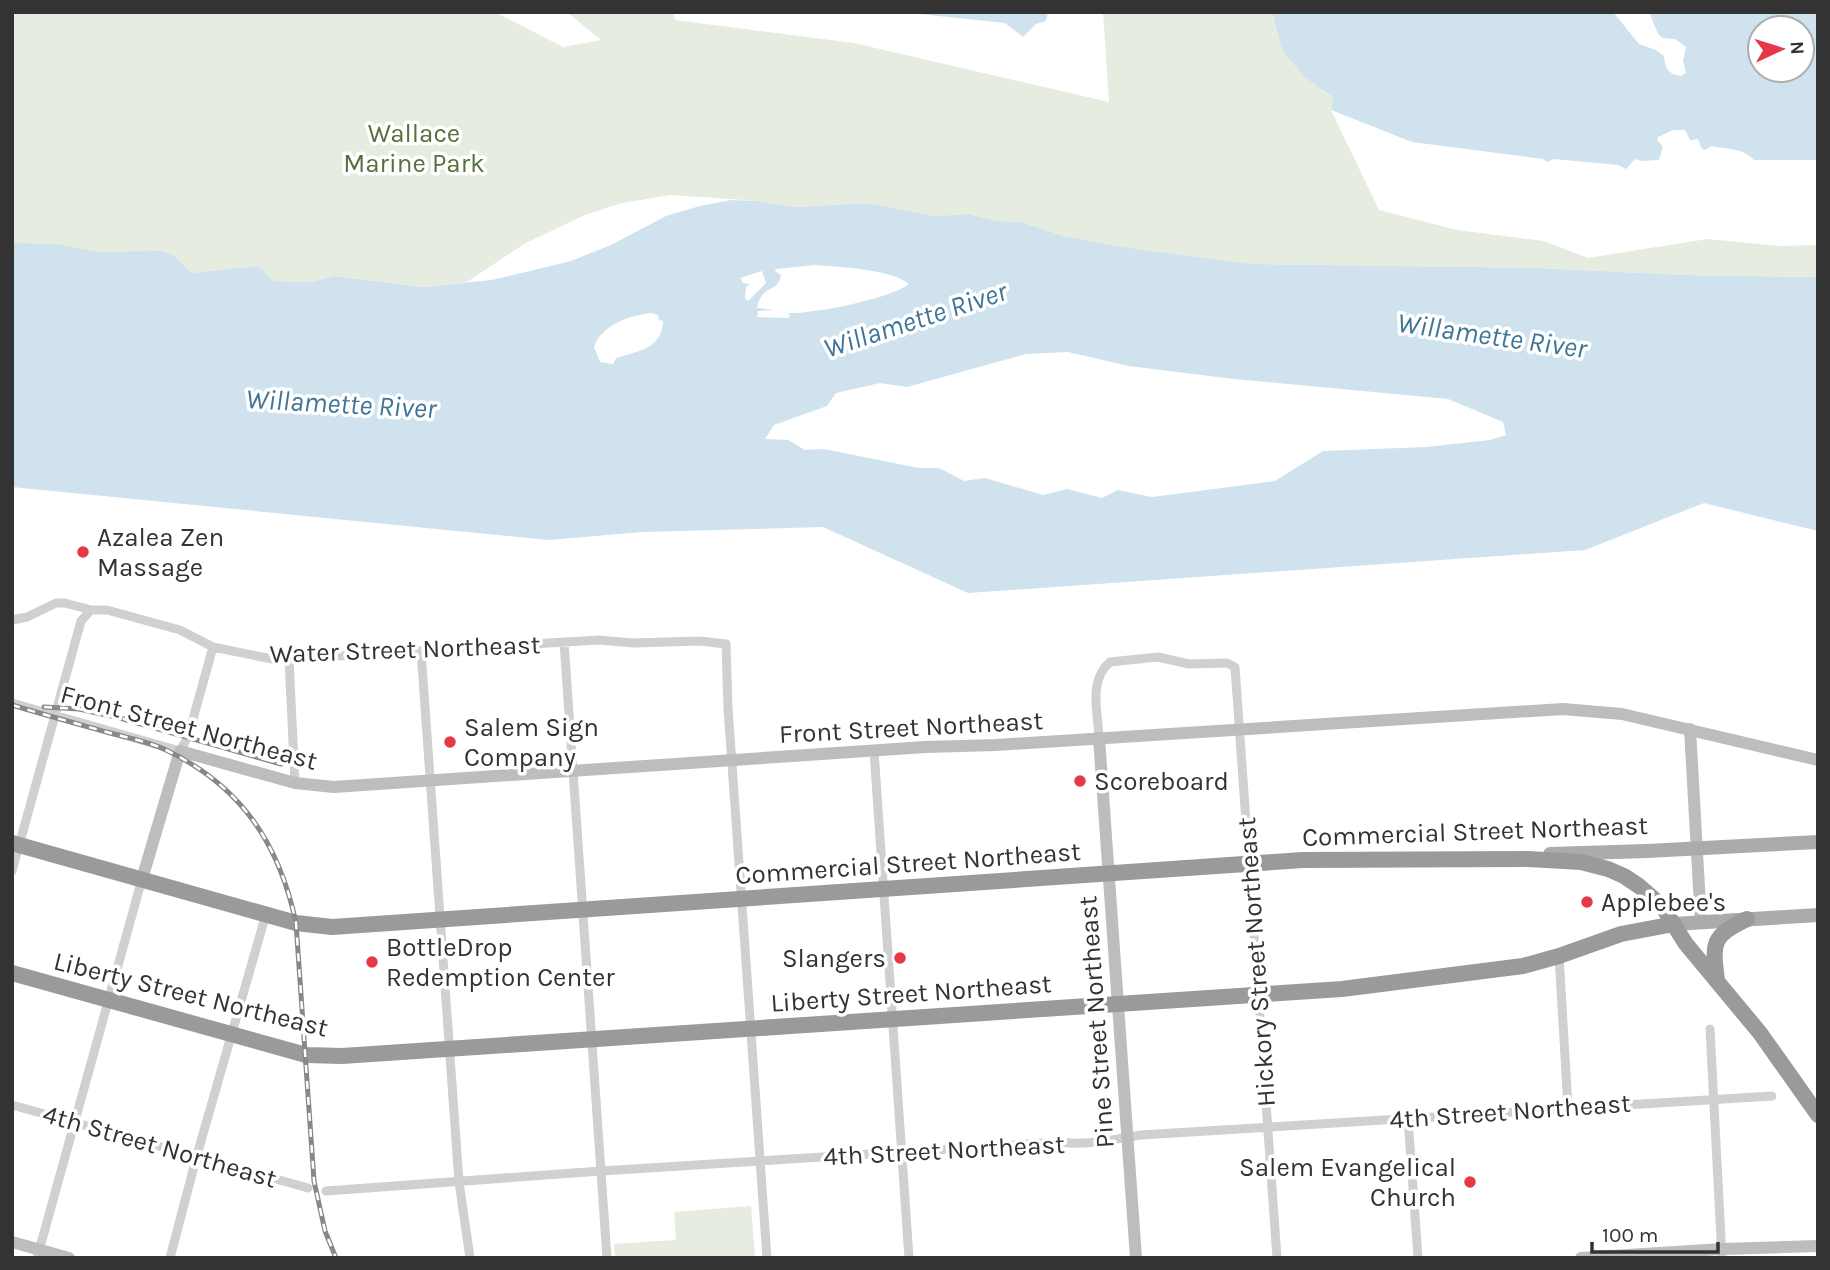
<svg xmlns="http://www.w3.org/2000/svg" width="1830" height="1270" viewBox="0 0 1830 1270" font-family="Karla,sans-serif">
	<rect width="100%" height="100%" fill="#fff"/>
	<path fill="#e6ecdf" d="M12,12h483l68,35 38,-7 -34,-28h106l2,8 179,23 255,59 -6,-90h169l10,38 42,42 9,6 -2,12 48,100 78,20 87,11 44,17 119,-19 74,7 37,-1v32l-132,-2 -149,-7 -286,-4 -135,-18 -52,-10 -43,-14 -25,-1 -27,-7 -34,2 -68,-13 -72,4 -37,-6 -87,-6 -49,8 -37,12 -61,29 -57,38 -44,5 -88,-11 -25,6 -38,-1 -9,-11 -7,-4 -65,7 -16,-17 -77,-4 -86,-9z
		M751,1206l4,52h-140l-1,-14 62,-4 -2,-28z"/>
	<path fill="#cfe2ee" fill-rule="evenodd" d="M901,12h147l-2,9 -10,3 -13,13 -18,-14z
		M1272,12h341l26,32 17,6 8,6c1,13 4,17 16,20l6,-3 -3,-12 3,-14 -11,-8 -12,-1 -5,-4 -9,-22h169v148h-64c-12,-13 -26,-10 -42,-14l-7,4 -3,-1 -4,-10 -8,1 -5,-10h-12l-15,7 -1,3 6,7 -4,13 -17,1 -7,-2 -9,10 -8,-4 -64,-6 -7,3 -4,-3 -131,-17 -81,-32 2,-12 -28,-21 -23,-27zM1760,28h42v42h-42z
		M731,200l27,1 37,6 72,-4 68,13 34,-2 27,7 25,1 43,14 52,10 135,18 286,4 149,7 132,2v254l-114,-28 -119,47 -617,43 -145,-66 -181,5 -93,8 -537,-53v-244l45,1 41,8 64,-1 13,5 16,17 66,-7 6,4 10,11 37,1 25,-6 88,11 69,-7 79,-19 40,-16 55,-29 34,-10zM815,265c24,2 76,4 94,19 -20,15 -95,30 -121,29l2,3 -1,2 -32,-1 1,-6 16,-1 -17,-2c5,-25 21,-14 24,-33l-6,-4 1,-2zM762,271l4,12 -18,18 -3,-3 1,-11 4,-3 -7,-1 -3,-5zM651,313l7,2 1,5 4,1c-1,27 -23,30 -47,37l-3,6 -13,-2 -6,-15c8,-23 35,-31 57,-34zM1068,352l61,14 105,13 214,20 55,23 3,13 -16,5 -64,7 -103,4 -48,30 -123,16 -34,-7 -16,8 -35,-9 -24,6 -58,-17 -21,3 -25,-13h-20l-95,-19 -19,1 -17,-10 -23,-1 9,-14 53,-19 9,-13 44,-10 27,4 119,-33z"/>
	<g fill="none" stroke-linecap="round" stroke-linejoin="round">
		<path stroke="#d0d0d0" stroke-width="9" d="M12,620l15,-3 29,-14h9l26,7h16l73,20 33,17 59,12h17l310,-19 34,3 67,-2 26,3 2,64 39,550
			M564,642l43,616
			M421,651l38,531 11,76
			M289,659l6,124
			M12,703l168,48 8,-14 25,-90
			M1099,738c-1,-25 -11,-58 11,-76l48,-5 31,7 38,-1 8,4 42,591
			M874,751l35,507
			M12,871l69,-250 10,-11
			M1559,956l9,151
			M1710,1029l12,229
			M12,1105l296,83
			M1408,1118l10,140
			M326,1191l275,-20 459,-29c27,4 54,-3 81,-7l631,-39
			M37,1258l105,-379
			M170,1258l27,-103 69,-241"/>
		<path stroke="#bdbdbd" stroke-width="12" d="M1690,729l11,194
			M1099,738l37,520
			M142,879l38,-128 115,32 39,4 591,-40 71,-2 567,-36 59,5 196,46
			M12,1242l57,16
			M1581,1258l141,-9 96,-3"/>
		<path stroke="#ababab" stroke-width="14" d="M1550,854l97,-3 171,-9
			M1674,924l144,-9"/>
		<path stroke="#9a9a9a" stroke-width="16" d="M12,843l284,80 36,4 971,-67 225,-1 53,3 27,7 16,7 15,10 23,20 24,38 74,89 58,82
			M12,973l294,82 36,1 1000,-67 181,-23 36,-10 62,-22 53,-10
			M1717,980c-5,-38 -5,-44 30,-61"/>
		<g stroke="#888" stroke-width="5">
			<path id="rail" d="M12,705c33,10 66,19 98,28 19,5 39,9 56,17 75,36 113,93 130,173l18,258 11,50 11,27
				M44,707l35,2 41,9 161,46"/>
		</g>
		<use href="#rail" stroke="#fff" stroke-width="2.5" stroke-dasharray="8" stroke-linecap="butt"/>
	</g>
	<g fill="#e63946" stroke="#fff" stroke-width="2.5">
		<circle cx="83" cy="552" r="7"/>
		<circle cx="450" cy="742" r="7"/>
		<circle cx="1080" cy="781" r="7"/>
		<circle cx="1587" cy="902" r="7"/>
		<circle cx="900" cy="958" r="7"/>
		<circle cx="372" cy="962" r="7"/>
		<circle cx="1470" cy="1182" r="7"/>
	</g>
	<g text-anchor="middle" stroke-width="7" stroke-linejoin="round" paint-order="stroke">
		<g font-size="26" fill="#56703f" stroke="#fff">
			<text x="414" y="142">Wallace<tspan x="414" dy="30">Marine Park</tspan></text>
		</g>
		<g font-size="26" fill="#333" stroke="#fff" text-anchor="start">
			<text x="97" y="546">Azalea Zen<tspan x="97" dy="30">Massage</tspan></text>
			<text x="464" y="736">Salem Sign<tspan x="464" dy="30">Company</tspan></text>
			<text x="1094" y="790">Scoreboard</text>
			<text x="1601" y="911">Applebee's</text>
			<text x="386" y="956">BottleDrop<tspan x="386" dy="30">Redemption Center</tspan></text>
			<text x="886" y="967" text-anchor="end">Slangers</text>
			<text x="1456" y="1176" text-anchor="end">Salem Evangelical<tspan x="1456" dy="30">Church</tspan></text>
		</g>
		<g font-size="26" fill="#333" stroke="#fff">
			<text transform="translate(405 649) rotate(-2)" y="9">Water Street Northeast</text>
			<text transform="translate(189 727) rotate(15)" y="9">Front Street Northeast</text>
			<text transform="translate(911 727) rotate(-3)" y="9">Front Street Northeast</text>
			<text transform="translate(1475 831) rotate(-2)" y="9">Commercial Street Northeast</text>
			<text transform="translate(908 863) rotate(-4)" y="9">Commercial Street Northeast</text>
			<text transform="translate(1256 962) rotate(-94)" y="9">Hickory Street Northeast</text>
			<text transform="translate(911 993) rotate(-4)" y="9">Liberty Street Northeast</text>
			<text transform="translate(191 994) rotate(14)" y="9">Liberty Street Northeast</text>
			<text transform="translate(1096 1022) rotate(-94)" y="9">Pine Street Northeast</text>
			<text transform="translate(1510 1111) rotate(-4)" y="9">4th Street Northeast</text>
			<text transform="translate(160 1146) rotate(16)" y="9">4th Street Northeast</text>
			<text transform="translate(944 1150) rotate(-3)" y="9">4th Street Northeast</text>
		</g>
		<g font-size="28" font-style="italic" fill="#3f7597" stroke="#fff">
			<text transform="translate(915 319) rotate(-18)" y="10">Willamette River</text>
			<text transform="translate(1492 335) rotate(8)" y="10">Willamette River</text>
			<text transform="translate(341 403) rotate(3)" y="10">Willamette River</text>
		</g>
	</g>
	<rect width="1830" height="1270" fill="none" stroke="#333333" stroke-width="28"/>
	<g transform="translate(1781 49) rotate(86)"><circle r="33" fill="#ffffff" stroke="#adadad" stroke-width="2"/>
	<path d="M0-5L12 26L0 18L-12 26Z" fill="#e63946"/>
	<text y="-10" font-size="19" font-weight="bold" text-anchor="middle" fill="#333333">N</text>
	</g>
	<path d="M1592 1242v10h126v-10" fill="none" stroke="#333333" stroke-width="3.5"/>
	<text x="1602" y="1242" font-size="21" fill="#333333" stroke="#ffffff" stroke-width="5" paint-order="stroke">100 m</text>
</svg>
